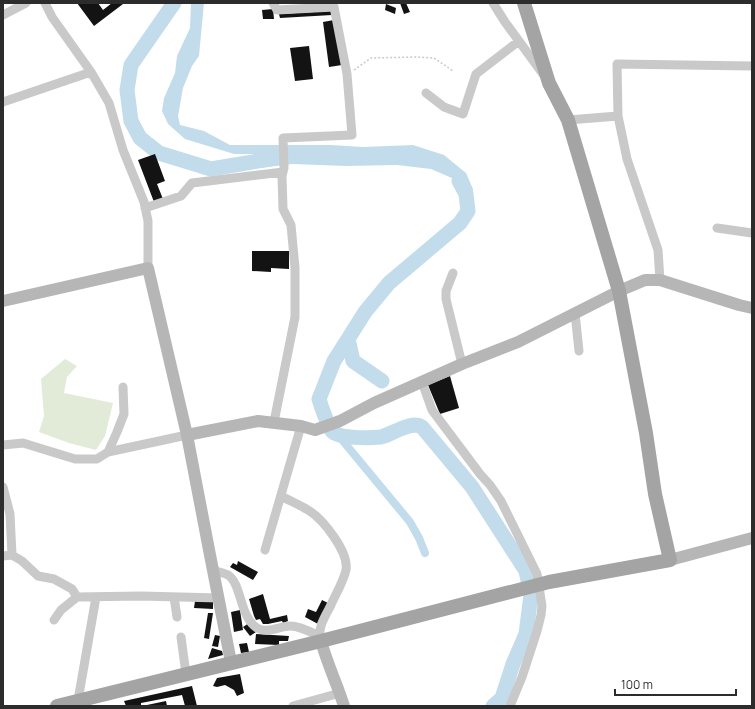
<svg xmlns="http://www.w3.org/2000/svg" width="755" height="709" viewBox="0 0 755 709" font-family="Manrope,sans-serif">
	<rect width="100%" height="100%" fill="#fff"/>
	<path fill="#e2ebd8" d="M65,359l12,7 -10,11 -3,16 49,10 -8,33 -9,14 -27,-7 -30,-11 5,-16 -3,-37z"/>
	<path fill="#c3dcec" d="M191,3h13l-5,53 -7,10 -9,22 -5,28 2,9 24,6 26,14h101l32,2 50,-2 31,10 22,18 7,16 -1,12 -11,-4 -7,-18 -23,-10 -34,-4 -51,1 -54,-2 -32,4 1,-14h-27l-49,-15 -17,-15 -6,-13 2,-13 11,-25 2,-17 13,-28z"/>
	<g fill="none" stroke-linecap="round" stroke-linejoin="round">
		<path stroke="#c3dcec" stroke-width="8" d="M338,435l72,87 9,16 6,15"/>
		<path stroke="#c3dcec" stroke-width="15" d="M174,3l-43,62 -4,25 4,31 9,17 19,15 52,16 70,-12
			M348,339l-14,22 -15,38c2,7 9,27 13,32 7,8 39,7 49,6 12,-3 30,-17 41,-10l50,60 54,84 5,24 -5,39 -13,30 -11,34 -9,8
			M382,381l-29,-20 -5,-22 17,-27 24,-29 71,-60 8,-12 -2,-17 -7,-13"/>
	</g>
	<path fill="#131313" d="M77,3h21l5,7 9,-7h10l1,1 -29,22z
		M400,3h6l4,9 -6,2z
		M386,4l10,4 -1,6 -10,-4z
		M273,9l1,10h-11l-1,-9z
		M331,11l1,4 -52,3 -1,-4z
		M334,20l8,45 -13,2 -6,-45z
		M309,46l4,33 -18,2 -5,-33z
		M155,154l10,27 -8,3 6,15 -9,3 -16,-42z
		M252,251h37v18l-18,-1v4l-19,-1z
		M450,376l9,32 -19,6 -12,-29z
		M238,561l20,11 -5,8 -23,-13 3,-4 4,2z
		M263,594l7,25 17,-4 1,6 -5,2 -1,-2 -14,3h-5l-3,-5 -4,1 -2,-4 -5,-17z
		M322,600l6,3 -10,21 -13,-7 3,-8 8,3z
		M195,601l18,1v7l-19,-1z
		M240,610l3,20 -9,2 -3,-20z
		M208,613h5l-4,26 -5,-1z
		M249,623l7,9 -6,4 -7,-9z
		M256,634l33,2 -1,5h-9v4l-24,-1z
		M215,635l5,1 -2,11 -6,-1z
		M247,643l2,9 -8,1 -2,-9z
		M212,648l10,3 1,4 -15,4z
		M240,674l4,19 -7,3 -3,-6 -9,-5 -8,2 -4,-1 4,-8z
		M192,686l5,20h-12l-3,-11 -41,8v3h-15l-2,-5z
		M166,701l1,5h-20v-1z"/>
	<g fill="none" stroke-linecap="round" stroke-linejoin="round">
		<path stroke="#c9c9c9" stroke-width="1.5" stroke-dasharray="2 2" stroke-linecap="butt" d="M354,70l17,-12 45,-1 18,1 19,13"/>
		<path stroke="#c9c9c9" stroke-width="9" d="M45,3l7,14 39,55 18,31 14,47 21,52 4,19v47
			M273,3l4,7 57,-3 13,67 5,61 -69,3 1,30 -2,8 1,33 8,16 4,43v49l-21,105
			M493,3l12,19 38,52
			M3,15l23,-12
			M426,93l18,14 19,7 13,-40 43,-33
			M3,102l88,-30
			M568,120l50,-4
			M145,208l36,-12 11,-13 91,-11
			M717,228l35,5
			M453,273l-7,18v8l16,65
			M660,280l-2,-30 -31,-91 -9,-43 -1,-52 135,2
			M575,313l4,38
			M422,382l10,28 48,64 10,11 11,16 36,73 5,32 -1,9 -4,16 -15,46 -12,29
			M3,445l20,-2 52,16h22l11,-7 9,-20 7,-18 -1,-27
			M108,452l79,-17
			M3,487l7,27 2,41 -9,1
			M281,496c9,5 19,9 27,14 15,9 41,42 38,60 -3,13 -11,25 -16,37 -6,11 -13,22 -9,34
			M265,550l36,-124
			M12,555l10,6 16,15 16,3 18,10 5,8 -16,13 -7,10
			M213,570c5,2 11,3 15,5 14,9 11,41 29,53 10,6 23,-2 33,-2 10,0 21,6 29,10
			M77,597l64,-1 78,2
			M174,597l3,20
			M181,637l5,37
			M77,706l19,-109
			M293,706l47,-13"/>
		<path stroke="#b6b6b6" stroke-width="12" d="M3,301l145,-33 39,167 23,120 21,107
			M187,435l71,-14 43,5 14,4 25,-9 34,-18 88,-39 56,-22 101,-51 26,-11h15l79,25 13,3
			M670,560l82,-22
			M321,641c6,22 16,43 23,65"/>
		<path stroke="#a4a4a4" stroke-width="14" d="M57,706l264,-65 228,-59 121,-22 -15,-66 -9,-61 -27,-142 -51,-171 -19,-37 -25,-80"/>
	</g>
	<rect width="755" height="709" fill="none" stroke="#2c2c2c" stroke-width="8"/>
	<path d="M615 689v6h121v-6" fill="none" stroke="#2c2c2c" stroke-width="2"/>
	<text x="621" y="689" font-size="12" fill="#2c2c2c" stroke="#ffffff" stroke-width="3" paint-order="stroke">100 m</text>
</svg>
